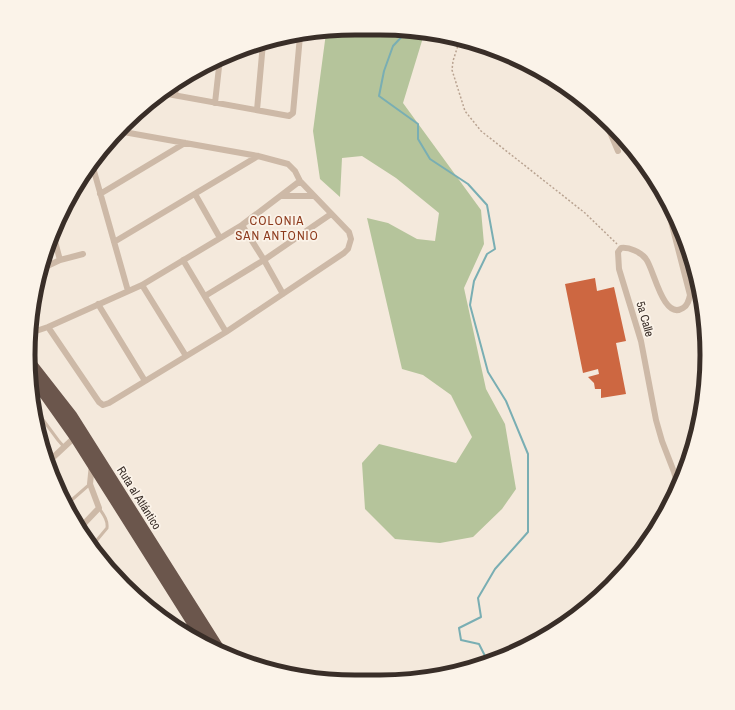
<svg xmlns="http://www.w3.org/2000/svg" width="735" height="710" viewBox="0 0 735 710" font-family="'Archivo Narrow',sans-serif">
	<rect width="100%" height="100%" fill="#f4e9dc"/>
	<path fill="#b5c49b" d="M423,31h2l-22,72 78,107 3,34 -20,44 22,101 19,35 11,65 -14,20 -29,28 -33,6 -45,-4 -30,-30 -3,-46 17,-19 77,19 16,-26 -21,-42 -28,-20 -21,-6 -35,-151 21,5 29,16 18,2 4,-28 -43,-35 -34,-22 -20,2 -2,39 -20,-18 -7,-48 13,-98z"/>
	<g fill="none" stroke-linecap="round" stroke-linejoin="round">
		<path stroke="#79aeb3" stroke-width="2" d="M407,31l-14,15 -9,25 -5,25 39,28v15l12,20 38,25 19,21 8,44 -8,5 -13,27 -4,24 18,67 18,29 22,53v78l-33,37 -17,29 3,19 -22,11 2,12 18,4 9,18"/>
	</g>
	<path fill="#cd6741" d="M595,278l2,13 17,-4 12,54 -10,2 10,51 -25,4v-9h-6l-1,-6 -6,-6 11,-3 -1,-5 -15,4 -18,-89z"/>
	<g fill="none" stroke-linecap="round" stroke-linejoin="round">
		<path stroke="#b9a391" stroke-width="1.5" stroke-dasharray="2 2" stroke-linecap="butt" d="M460,39l-7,22 -1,9 13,41 16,20 104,82 32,31"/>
		<path stroke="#cdb9a7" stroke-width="3" d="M35,409l23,31 6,7
			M66,505l24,-21
			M92,546l15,-18c1,-8 -4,-14 -8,-20"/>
		<path stroke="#cdb9a7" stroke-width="6" d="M162,93l127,23 4,-3 7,-77
			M175,95l2,-14
			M215,103l5,-45
			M257,110l6,-67
			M604,118l14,33
			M92,164l36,127
			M100,194l85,-51
			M195,194l25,44
			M281,196h33
			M665,198l25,97c-1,5 -2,10 -7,13 -20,13 -29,-39 -37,-49 -5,-7 -17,-12 -25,-11l-3,4 1,17 22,72 15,79 6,21 12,31 4,14
			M242,225l22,35 19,34
			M53,234l7,26
			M114,242l144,-86
			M183,260l43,72
			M41,269l19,-9 23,-6
			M142,285l44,71
			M205,296l59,-36 67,-46
			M98,304l47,77
			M48,327l51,75 4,3 6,-2 117,-71 118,-79 4,-4 3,-10 -2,-7 -49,-51 -5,-10 -7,-7 -30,-8 -140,-25
			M30,333l18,-6 94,-42 100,-60 58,-44
			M47,463l28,-26
			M79,529l20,-21 -9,-24 2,-20"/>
		<path stroke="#6b564c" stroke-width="11" d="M29,361l43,55 149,236
			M29,376l17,20 29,41 132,209"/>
	</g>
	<g text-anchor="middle" stroke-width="3.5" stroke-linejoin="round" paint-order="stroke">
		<g font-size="12" fill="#392e28" stroke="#fbf3e9">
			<text transform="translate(645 319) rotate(74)" y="4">5a Calle</text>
			<text transform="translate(139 498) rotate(58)" y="4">Ruta al Atlántico</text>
		</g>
		<g font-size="13" letter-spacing="1" fill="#8d3a1c" stroke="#fbf3e9">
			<text x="277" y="225">COLONIA<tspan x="277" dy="15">SAN ANTONIO</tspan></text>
		</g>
	</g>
	<path d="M0 0H735V710H0ZM355 35H380A320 320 0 0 1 700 355V355A320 320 0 0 1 380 675H355A320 320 0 0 1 35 355V355A320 320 0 0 1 355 35Z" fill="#fbf3e9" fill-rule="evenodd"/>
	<path fill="none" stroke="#392e28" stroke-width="5" d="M355 35H380A320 320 0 0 1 700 355V355A320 320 0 0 1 380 675H355A320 320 0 0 1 35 355V355A320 320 0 0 1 355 35Z"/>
</svg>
